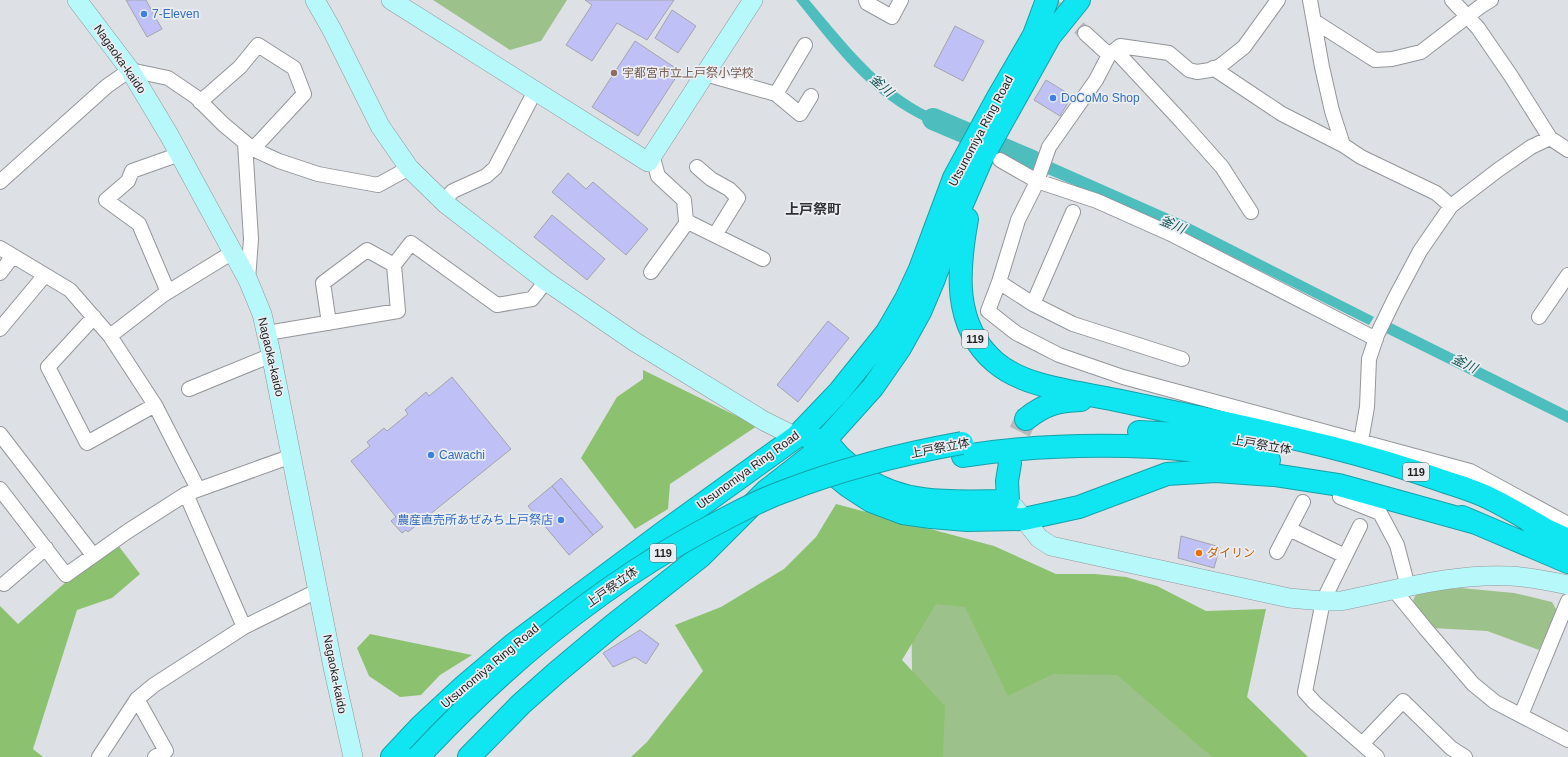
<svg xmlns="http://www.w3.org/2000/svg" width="1568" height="757" viewBox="0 0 1568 757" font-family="Arial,'Noto Sans JP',sans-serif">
	<rect width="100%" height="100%" fill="#dde0e4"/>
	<path fill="#9dc18b" d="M433,0h134l-26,41 -31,9z
		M911,583l101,8 263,166h-362z
		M1461,588l53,5 38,9 5,9 -18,39 -52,-19 -55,-3 -19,-27 4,-9z"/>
	<path fill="#8cc26f" d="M643,370l114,56 -87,58 -2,25 -33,20 -54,-71 36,-61 26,-18z
		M836,504l158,42 62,28h39l31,3 31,9 49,25 60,-2 -19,88 61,60h-96l-95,-82 -64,-1 -45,22 -43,-89 -29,-3 -34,56 43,46 -2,51h-312l16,-15 56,-71 -28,-46 46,-18 63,-38 32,-32z
		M114,540l26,34 -28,24 -35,12 -44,139 10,8h-43v-151l18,18z
		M370,634l102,21 -32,20 -19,20 -21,2 -31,-21 -12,-28z"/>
	<path fill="#4dbdbe" d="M796,0h13c36,42 71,89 122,113 11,5 21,8 32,12l-6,11c-17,-8 -34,-14 -50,-24 -46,-27 -78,-71 -111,-112z
		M1008,142l32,15 -5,12 -34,-14z
		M1049,161l140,62 185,94 -5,8 -196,-98 -128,-54z
		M1389,322l179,89v12l-184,-91z"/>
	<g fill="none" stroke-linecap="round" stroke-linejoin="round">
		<path stroke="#4dbdbe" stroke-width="22" d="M933,119l99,42"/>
	</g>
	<path fill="#bec0f6" stroke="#a4a5aa" d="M126,0h20l16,29 -15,8z
		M585,0h89l-27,40 -30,-17 -25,38 -26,-16 26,-40z
		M672,10l24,16 -18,27 -23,-15z
		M955,26l29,15 -21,40 -29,-15z
		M635,41l45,30 -42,65 -46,-29z
		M1046,80l26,16 -12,20 -26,-16z
		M568,173l18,16 7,-7 55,47 -22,26 -74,-63z
		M552,215l53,44 -18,21 -53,-43z
		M828,321l21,17 -51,64 -21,-17z
		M452,377l59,72 -103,83 -2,-2 -4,3 -11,-12 5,-4 -45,-56 19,-15 -3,-4 17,-14 3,3 21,-17 -3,-4 21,-18 3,4z
		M561,478l42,49 -10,8 -41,-49z
		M552,486l41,49 -24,20 -41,-49z
		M1181,536l39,11 -6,21 -36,-10z
		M640,630l19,14 -13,20 -11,-7 -22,10 -10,-14z"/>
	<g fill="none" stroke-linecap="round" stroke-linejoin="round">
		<path stroke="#b7babd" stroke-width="14" stroke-dasharray="14 7" stroke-linecap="butt" d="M1047,0l38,33"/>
		<path stroke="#b7babd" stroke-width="22" stroke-dasharray="22 11" stroke-linecap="butt" d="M1010,463l5,-22 11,-22"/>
		<g stroke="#93969a" stroke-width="16">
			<path id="street" d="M866,0l1,3 25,14 9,-17
				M1310,0l12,67 10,44 11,34 18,12 75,36 15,13
				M1452,0l26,28 33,48 39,62 18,12
				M1314,21l61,39 17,-1 29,-7 60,-46 10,-6
				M1085,33l24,22 11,-9 49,7 20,17 8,2 13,-2 10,-4 24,-19 34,-47
				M1115,50l67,72 40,45 29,45
				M1109,55l-13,25 -47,67 -13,37 -18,36 -19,62 34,22 40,20 109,35
				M1213,68l69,46 61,31
				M705,74l71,20 24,20 11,-18
				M776,94l29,-49
				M200,102l40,-35 18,-22 36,23 10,26 -51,55
				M245,143l6,96 -3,41
				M652,155l6,21 26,24 2,21 77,38
				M1000,160l37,21 60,20 74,33 205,105
				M697,167l14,12 18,10 9,9 -23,37
				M0,182l107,-96 23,-16 38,8 28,19 27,27 30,25 26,12 39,13 60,11 31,-17
				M443,201l10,-10 33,-15 9,-8 40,-77
				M0,248l70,42 40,46 45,69 43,84
				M651,272l37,-51
				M0,273l13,-17
				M999,282l-11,29 28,22 43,22 64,22 347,94 98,53
				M168,292l-29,-68 -33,-24 22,-19 4,-10 48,-17
				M1033,304l40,-92
				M94,317l-46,50 39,76 68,-38
				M1539,317l29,-42
				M329,323l-6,-40 44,-33 27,15
				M0,329l45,-54
				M267,333l131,-22 -4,-46 17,-22 86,62 35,-6 14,-18
				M110,336l53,-41 70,-43
				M189,389l83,-34
				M0,434l93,121
				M1361,441l6,-34 2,-48 8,-24 18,-37 25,-47 31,-45 47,-36 33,-23 19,-9
				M0,489l66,86 62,-44 58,-37 106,-38
				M186,494l58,133
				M1340,497l40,16 17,32 11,42
				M1360,526l-37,75 -18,91 10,11 62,54
				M1289,529l56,27
				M1277,552l26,-50
				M4,584l42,-36
				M1394,590l31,38 48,56 22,18 73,38
				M137,699l29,52 -11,6
				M1521,715l47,-114
				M1363,743l40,-42 48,47 14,9
				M99,757l38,-58 17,-14 90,-58 75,-37"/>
		</g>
		<g stroke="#93969a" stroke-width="20">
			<path id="secondary" d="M77,0l53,70 39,65 79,145 14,34 8,35 63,318 20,90
				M315,0l17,30 48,96 29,42 37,36 100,77 89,61 129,79 32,16
				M391,0l257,162 105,-162
				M1015,508l24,30 12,8 238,52 34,3h18c56,-11 112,-28 169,-25 20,1 39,5 58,9"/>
		</g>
		<g stroke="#15a1a9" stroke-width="24">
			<path id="highway" d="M967,219c-9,50 -15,106 28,143 30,26 84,30 121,38 35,7 70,15 105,22 73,16 146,32 216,57 17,6 36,11 52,19 19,9 36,20 54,30
				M1026,419c19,-15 31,-18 55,-19
				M1139,432l40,2 71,8
				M811,439c5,1 12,1 15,3 5,4 9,9 13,14 8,7 16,15 26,22 42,29 95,23 143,23l-1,-20 3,-18
				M963,456c63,-10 127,-12 191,-9 38,2 77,9 115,13
				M821,464l27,22 23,15 32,12 28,4 36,3 57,-1 55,-12 88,-33 49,-3 58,4 65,10 137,38
				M1462,517l106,45
				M1531,523l37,17
				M392,757l29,-31 41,-38 52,-44 150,-112 132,-95 43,-45 48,-60 19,-33 14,-30 34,-91 43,-79 37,-64 13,-35
				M469,757l52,-53 35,-31 55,-46 90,-71 65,-65 45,-35 62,-69 27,-39 20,-36 14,-33 20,-56 28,-65 68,-122 29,-36"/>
		</g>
		<use href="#street" stroke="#fff" stroke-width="14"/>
		<use href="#secondary" stroke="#b7f8fb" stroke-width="19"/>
		<use href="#highway" stroke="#10e6f2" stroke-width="22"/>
		<g stroke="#15a1a9" stroke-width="24" stroke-linecap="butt">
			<path id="highway-bridge" d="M418,757c83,-89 178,-169 286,-227 26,-14 53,-29 81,-39 57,-22 116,-37 177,-48"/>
		</g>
		<use href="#highway-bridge" stroke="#10e6f2" stroke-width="22"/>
	</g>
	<g fill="#3f7fe0" stroke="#eaedf1" stroke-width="1.5">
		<circle cx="144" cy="14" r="4"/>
		<circle cx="1053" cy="98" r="4"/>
		<circle cx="431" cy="455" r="4"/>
		<circle cx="561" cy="520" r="4"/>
	</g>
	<circle fill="#8d6e63" stroke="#eaedf1" stroke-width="1.5" cx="614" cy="73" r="4"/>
	<circle fill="#e8710a" stroke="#eaedf1" stroke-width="1.5" cx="1199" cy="553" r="4"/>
	<g text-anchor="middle" stroke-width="3.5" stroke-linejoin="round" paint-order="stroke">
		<g fill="#eaedf1" stroke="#5c5e60" stroke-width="1">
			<rect x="962" y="330" width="26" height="18" rx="3"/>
			<rect x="1403" y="463" width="26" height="18" rx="3"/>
			<rect x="650" y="544" width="26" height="18" rx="3"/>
		</g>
		<g font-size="11" font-weight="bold" fill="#1f2022">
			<text x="975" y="343">119</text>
			<text x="1416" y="476">119</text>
			<text x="663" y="557">119</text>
		</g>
		<g font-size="12" fill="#366cbe" stroke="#eaedf1" text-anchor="start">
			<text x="152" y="18">7-Eleven</text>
			<text x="1061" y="102">DoCoMo Shop</text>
			<text x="439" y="459">Cawachi</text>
			<text x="553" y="524" text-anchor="end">農産直売所あぜみち上戸祭店</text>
		</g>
		<g font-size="12" fill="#1f2022" stroke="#eaedf1">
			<text transform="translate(120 59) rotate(55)" y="4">Nagaoka-kaido</text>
			<text transform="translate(981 131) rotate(-62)" y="4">Utsunomiya Ring Road</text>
			<text transform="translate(271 357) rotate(77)" y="4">Nagaoka-kaido</text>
			<text transform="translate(1262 445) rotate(10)" y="4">上戸祭立体</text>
			<text transform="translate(940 448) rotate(-11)" y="4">上戸祭立体</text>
			<text transform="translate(748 470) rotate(-36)" y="4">Utsunomiya Ring Road</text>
			<text transform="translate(612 587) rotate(-35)" y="4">上戸祭立体</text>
			<text transform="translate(490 666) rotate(-40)" y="4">Utsunomiya Ring Road</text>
			<text transform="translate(335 674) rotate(79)" y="4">Nagaoka-kaido</text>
		</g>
		<g font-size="12" fill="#785e54" stroke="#eaedf1" text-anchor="start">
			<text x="622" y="77">宇都宮市立上戸祭小学校</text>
		</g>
		<g font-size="12" fill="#c56008" stroke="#eaedf1" text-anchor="start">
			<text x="1207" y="557">ダイリン</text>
		</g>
		<g font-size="13" font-style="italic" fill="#125354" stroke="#eaedf1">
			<text transform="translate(882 85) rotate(41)" y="5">釜川</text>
			<text transform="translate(1173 224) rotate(23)" y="5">釜川</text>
			<text transform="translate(1465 363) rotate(26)" y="5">釜川</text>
		</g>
		<g font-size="14" font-weight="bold" fill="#2e3034" stroke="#eaedf1">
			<text x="813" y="214">上戸祭町</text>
		</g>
	</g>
</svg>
